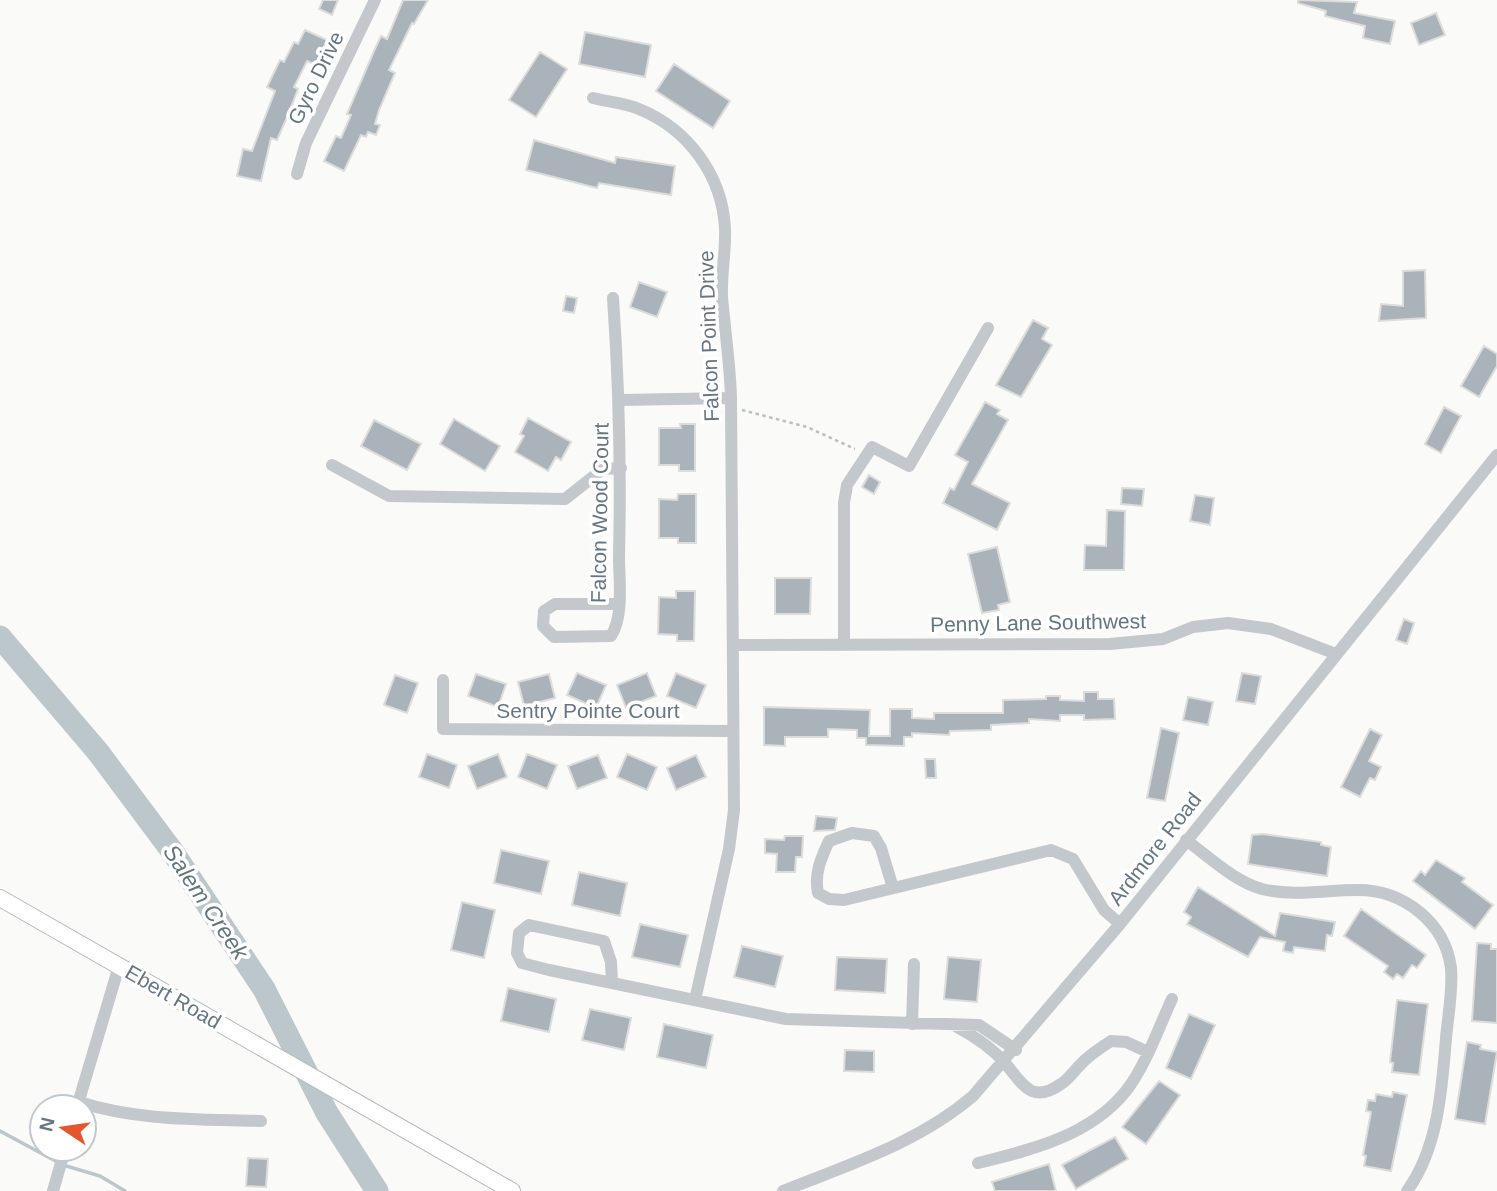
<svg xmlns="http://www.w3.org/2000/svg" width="1497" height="1191" viewBox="0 0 1497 1191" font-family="Helvetica,sans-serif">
	<rect width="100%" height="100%" fill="#fafaf8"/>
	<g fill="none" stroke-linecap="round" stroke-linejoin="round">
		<path stroke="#bbc7cb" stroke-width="3.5" d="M0,1131l63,34 37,11 25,15"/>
		<path stroke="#bbc7cb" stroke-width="23" d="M0,637l98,115 74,99 92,138 63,124 50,78"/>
	</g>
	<path fill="#aab3b9" stroke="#dcdcda" stroke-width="2" d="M323,0h15l-6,15 -13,-6z
		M403,0h25l-14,24 -2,-1 -23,47 6,3 -16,37 -4,14 5,1 -4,10 -8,-3 -2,5 -5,-2 -17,36 -20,-10 12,-25 5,2 10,-23 -4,-1 27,-63 7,-15 6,3z
		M1298,0l59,2 -3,11 41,8 -5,23 -27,-6 2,-12 -40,-10 1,-5 -28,-8z
		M1436,13l9,22 -26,10 -8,-22z
		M305,30l22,10 -11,25 -9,-4 -13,26 4,2 -10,26 -11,25 -6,-2 -10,43 -24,-5 6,-27 9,2 23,-60 -8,-4 13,-27 4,2 10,-20 4,2z
		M585,32l66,13 -6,32 -66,-13z
		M540,52l27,17 -31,48 -27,-17z
		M674,64l56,37 -17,27 -57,-37z
		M534,140l81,23 1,-6 59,9 -4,29 -72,-12 -2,5 -71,-18z
		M1425,270l1,48 -47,3 2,-17 22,2v-35z
		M639,282l28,10 -10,25 -27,-10z
		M566,296l11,2 -3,15 -11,-2z
		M1033,320l15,8 -6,11 10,6 -31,52 -25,-12z
		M1484,346l13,8v12l-18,31 -18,-11z
		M985,402l15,8 -3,4 11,6 -36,64 38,19 -13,27 -54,-27 7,-15 4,2 14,-28 -13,-7z
		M1444,407l17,9 -20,37 -16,-9z
		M528,418l43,24 -10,18 -5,-3 -8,14 -33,-19 9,-16 -4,-2z
		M454,419l46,27 -15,25 -45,-27z
		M374,420l47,24 -14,26 -46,-24z
		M680,424h15v47h-16v-6h-20v-37h22z
		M869,475l11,7 -6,12 -12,-7z
		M1122,488l22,1 -2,17 -21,-2z
		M678,494h18v49h-18v-5h-19v-39l18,1z
		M1195,495l19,3 -4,27 -20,-4z
		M1107,510l18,1 -1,59h-40l1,-25 21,1z
		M997,547l13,55 -12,3 1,5 -17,3 -14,-59z
		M775,578h36l-1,36h-35z
		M676,591h19l-1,50h-17v-6l-19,-1 1,-37 17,1z
		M1404,619l10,4 -7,21 -11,-4z
		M577,673l29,12 -10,23 -29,-13z
		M647,673l9,23 -30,12 -9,-23z
		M676,673l30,12 -10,23 -29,-12z
		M1242,673l19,3 -6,28 -19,-3z
		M476,674l30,10 -8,23 -30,-11z
		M549,674l6,24 -31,8 -6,-24z
		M395,675l23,8 -11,30 -23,-8z
		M1084,692h14v7h16l1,20 -31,1v-5h-24v6l-31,-2v4l-38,2v5l-41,1 -1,4 -37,-2v4h-8v9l-38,-1v-7h-9v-8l-29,-1v8h-43v9l-21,-1v-38l106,3 -1,26h21v-27h22v9l22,1v-6h69v-13l43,-1v-3h14v4l24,1z
		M1188,697l25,5 -5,23 -25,-5z
		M1161,728l18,5 -14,68 -18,-3z
		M1370,729l12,6 -13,26 12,6 -6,13 -5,-2 -10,19 -19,-10z
		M427,754l30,11 -8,23 -30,-11z
		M498,754l9,23 -30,12 -9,-23z
		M527,754l30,11 -10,24 -29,-12z
		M627,754l30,13 -10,23 -30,-13z
		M598,755l9,23 -30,11 -9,-23z
		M696,755l10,22 -30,13 -9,-22z
		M925,759h10l1,19h-10z
		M816,816l21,2 -2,12 -21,1z
		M1263,834l58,8v3l10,2 -4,29 -79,-12 4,-29z
		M785,836h18l-1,21h-6l-1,15h-19l1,-18 -12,-1v-14l19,1z
		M501,850l48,11 -8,33 -47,-11z
		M1436,860l29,18 -3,4 31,23 -18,24 -62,-48 8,-10 4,4z
		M579,872l48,11 -7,33 -48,-11z
		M1198,887l77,49 5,-23 55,9 -3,14 -5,-1 -2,16 -31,-4 -1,6 -10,-2 2,-9 -25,-5 -12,20 -61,-33 4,-7 -7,-5z
		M462,902l33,8 -11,48 -33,-8z
		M1361,909l65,46 -9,13 -5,-3 -9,13 -6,-4 -4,5 -9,-7 4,-6 -44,-30z
		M640,924l48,11 -8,32 -48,-10z
		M1477,943l14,1v5h6v74l-25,-2z
		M742,946l41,10 -8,31 -41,-10z
		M837,957l50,2 -2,34 -50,-3z
		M948,957l33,3 -4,42 -33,-3z
		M508,988l48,11 -7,33 -48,-11z
		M1397,1000l31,4 -9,71 -27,-3 1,-9 -3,-1z
		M590,1009l41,9 -7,32 -42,-10z
		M1189,1014l26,11 -24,54 -25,-11z
		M664,1024l49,11 -7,33 -49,-11z
		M1467,1042l14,3 -1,4 17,3 -12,72 -30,-5z
		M845,1050l29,1v21l-30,-1z
		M1159,1081l21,14 -34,49 -24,-17z
		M1393,1092l14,3 -16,76 -27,-5 2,-10 -3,-1 8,-43 -5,-1 2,-11 7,1 1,-7 16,3z
		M1115,1137l13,22 -52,30 -14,-24z
		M248,1158l20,1 -2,28 -20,-1z
		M1049,1164l7,27h-61l-3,-9z"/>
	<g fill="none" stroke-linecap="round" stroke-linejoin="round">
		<g stroke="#b5babe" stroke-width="18">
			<path id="major" d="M0,898l512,293"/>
		</g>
		<path stroke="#bbbfc2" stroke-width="2.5" stroke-dasharray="3.5 3.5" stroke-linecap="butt" d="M742,410l65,17 48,22"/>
		<path stroke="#c3c8cc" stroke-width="12" d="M593,98c15,4 32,5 46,11 49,20 83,66 86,119 1,23 -4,46 -3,69 3,34 8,66 9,101l3,412 -5,39 -34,151
			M297,174l9,-31 69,-143
			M613,298c6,86 8,172 6,259 0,23 5,59 -8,79l-57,1 -11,-11 1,-15 11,-7h63
			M620,400l111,-2
			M332,465l57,31 176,3 38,-30 18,-1
			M844,644v-141l3,-18 25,-38 37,19 79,-138
			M733,645l377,-1 53,-5 30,-12 35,-4 43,6 65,25
			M443,680v49l290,2
			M1186,840c23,17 48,41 76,49 33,8 62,1 96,1 45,0 87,32 93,78 2,22 -3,48 -5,70 -4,51 -8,111 -39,153
			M893,888l-12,-40 -7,-12 -22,-3 -23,8c-8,17 -15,33 -11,52l11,6 15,1 207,-50 22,9 31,51 16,14
			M612,983l-1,-21 -7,-21 -75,-16 -10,8 -2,20 5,10 27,7 237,49 193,6 37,25
			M912,1024l2,-60
			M957,1027c17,9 35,21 48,36 17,20 26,42 56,21 8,-5 13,-13 19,-19 9,-10 20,-17 31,-24l15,1 22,10
			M79,1102c59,19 120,17 182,19
			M77,1107l42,-141
			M978,1163c53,-13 112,-27 148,-72 20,-26 32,-62 46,-92
			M53,1191l12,-42
			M783,1191c67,-27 135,-48 190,-95l147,-172 377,-469"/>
		<use href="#major" stroke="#fff" stroke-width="16"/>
	</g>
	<g text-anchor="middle" stroke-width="7" stroke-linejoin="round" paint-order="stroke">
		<g font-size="21" fill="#657683" stroke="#fff">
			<text transform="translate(316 78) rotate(-64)" y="7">Gyro Drive</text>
			<text transform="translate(709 336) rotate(-92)" y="7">Falcon Point Drive</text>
			<text transform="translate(600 513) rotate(-89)" y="7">Falcon Wood Court</text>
			<text transform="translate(1038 623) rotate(-1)" y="7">Penny Lane Southwest</text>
			<text x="588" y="718">Sentry Pointe Court</text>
			<text transform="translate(1155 849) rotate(-52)" y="7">Ardmore Road</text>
			<text transform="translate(173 997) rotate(30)" y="7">Ebert Road</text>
		</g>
		<g font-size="23" font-style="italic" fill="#60757c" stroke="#fff">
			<text transform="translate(206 902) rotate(56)" y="8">Salem Creek</text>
		</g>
	</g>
	<g transform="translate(63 1128) rotate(283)"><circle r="33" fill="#ffffff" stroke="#c1c8cd" stroke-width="2"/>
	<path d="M0-5L12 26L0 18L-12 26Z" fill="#e4572e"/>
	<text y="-10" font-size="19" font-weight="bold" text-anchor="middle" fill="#657683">N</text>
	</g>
</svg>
